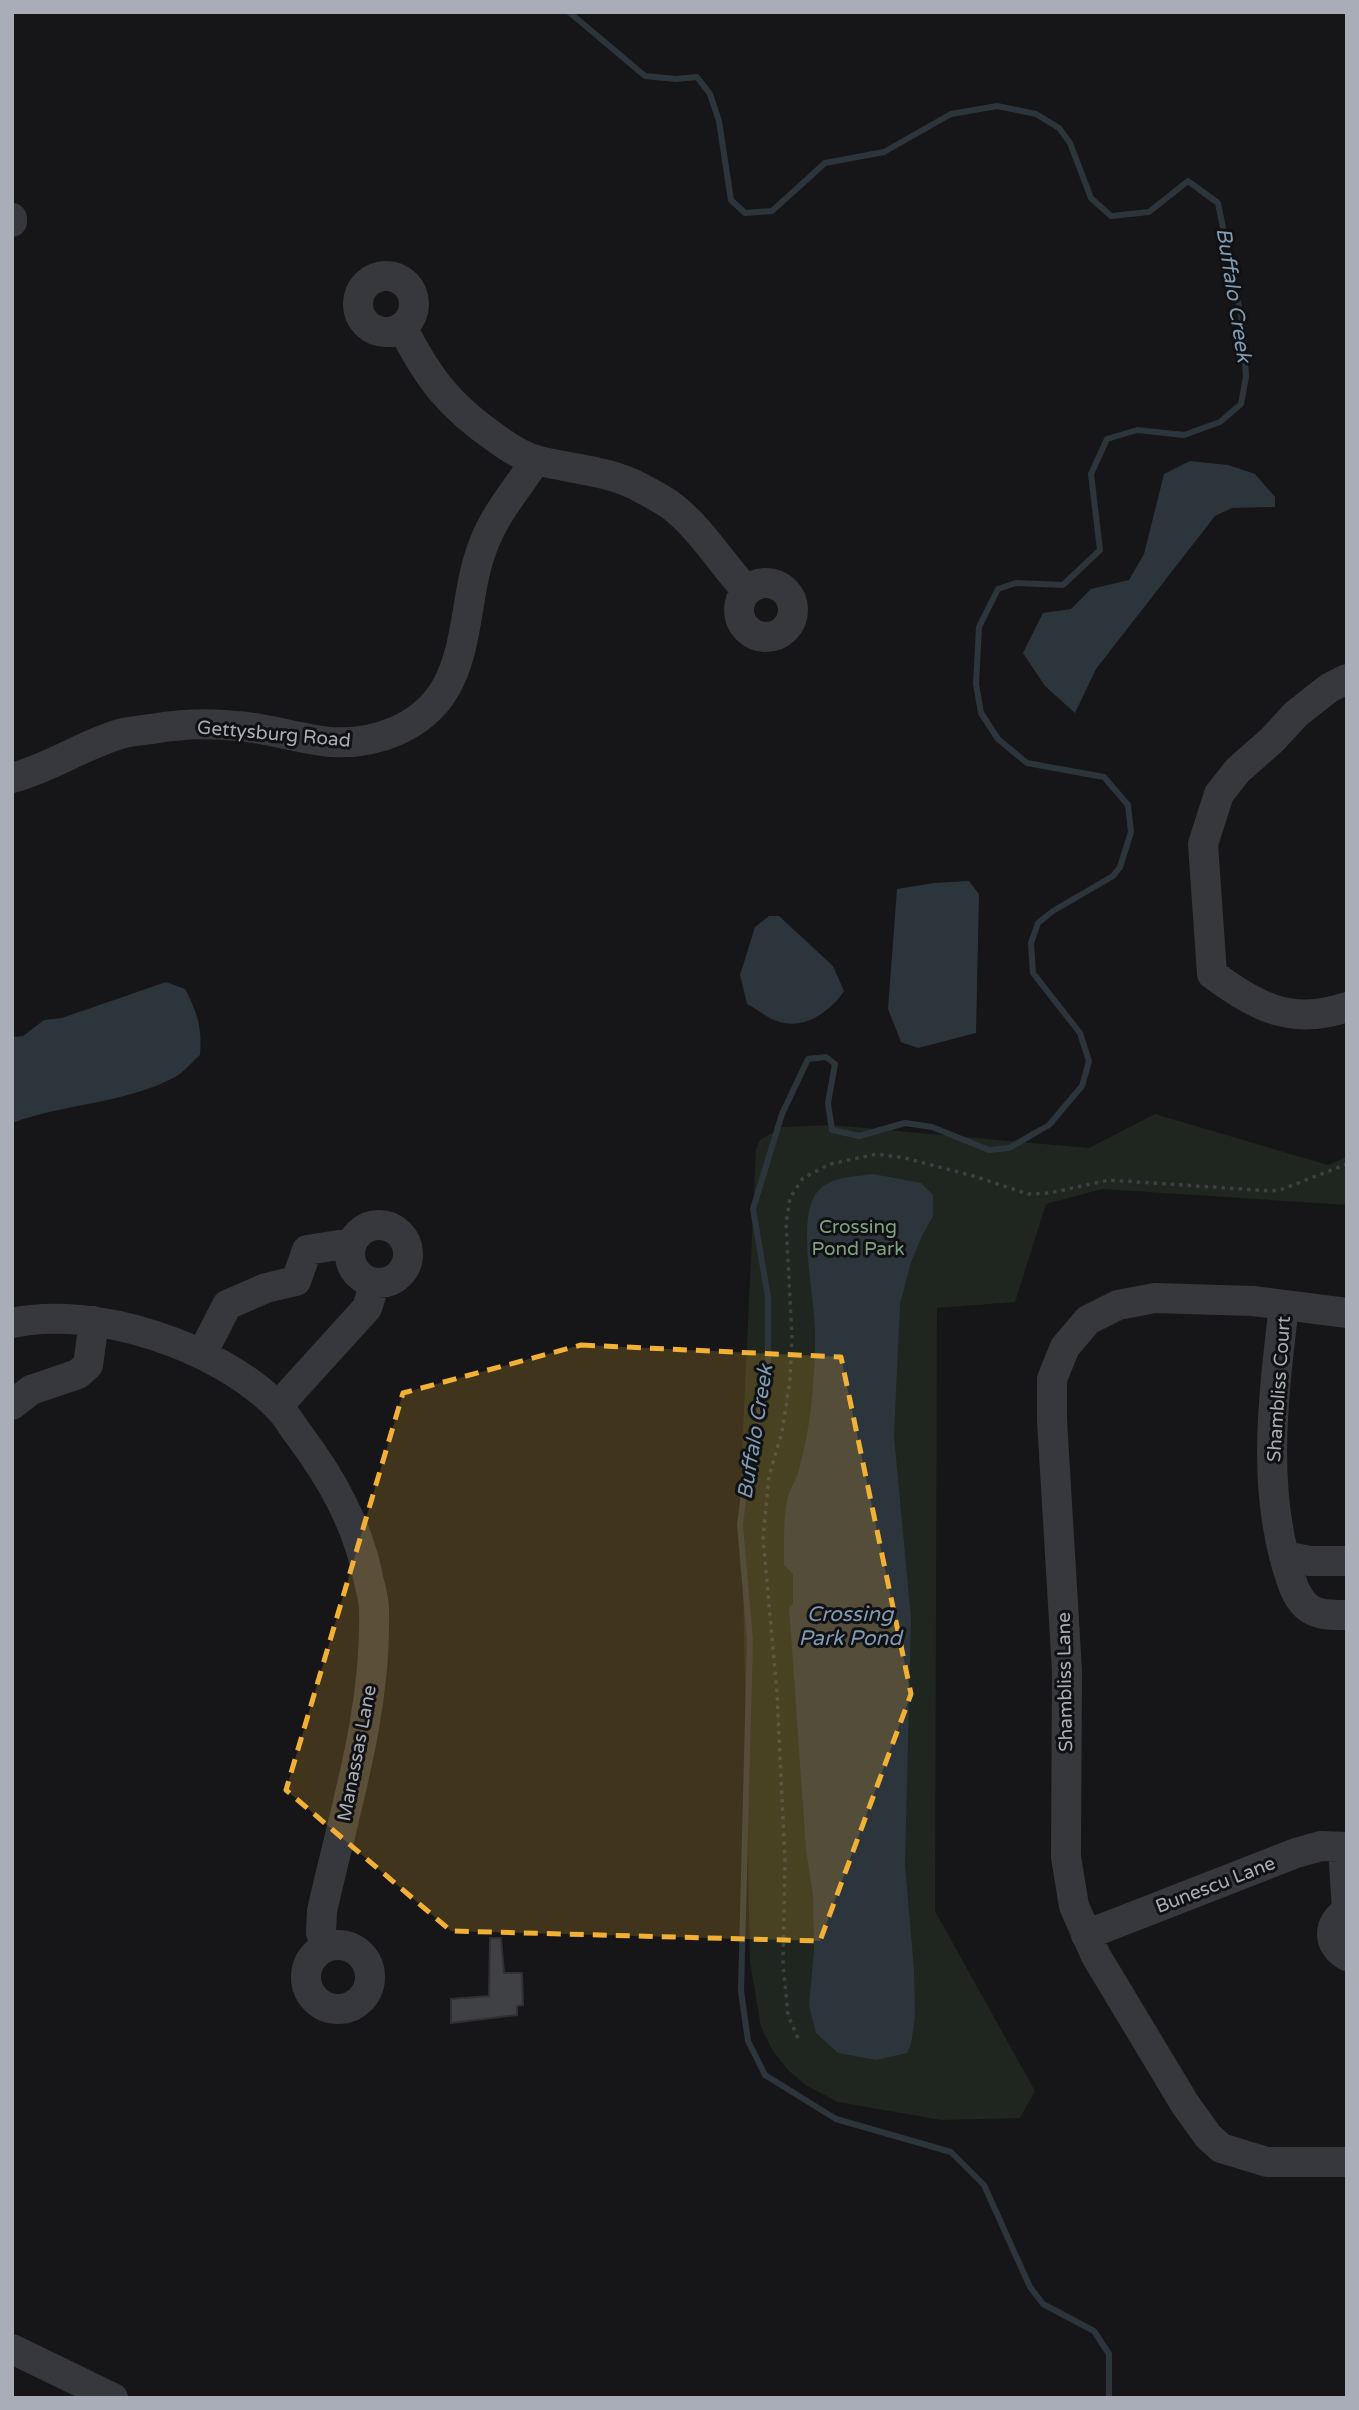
<svg xmlns="http://www.w3.org/2000/svg" width="1359" height="2410" viewBox="0 0 1359 2410" font-family="'Varela Round',sans-serif">
	<rect width="100%" height="100%" fill="#161618"/>
	<path fill="#1e261f" d="M1155,1114l173,51 19,-8v48l-245,-16 -56,15 -31,98 -78,6 -2,603 100,180 -15,27 -79,2 -103,-18 -31,-16 -18,-15 -16,-20 -12,-24 -11,-65 -9,-489 15,-323 4,-10 22,-13 49,-2 258,23z"/>
	<path fill="#2c353c" d="M1190,461l38,4 27,9 20,23v10l-43,1 -17,8 -119,153 -21,44 -30,-27 -22,-33 20,-40 28,-4 20,-20 38,-9 15,-26 20,-80z
		M969,881l10,13 -3,139 -58,15 -17,-6 -13,-33 9,-120 37,-6z
		M769,916h10l54,50 11,25c-14,21 -41,40 -67,30 -10,-3 -20,-12 -30,-17l-7,-29 15,-48z
		M166,982l19,7c13,25 17,38 15,66 -8,7 -16,17 -25,22 -50,27 -110,26 -163,46v-86l11,-1 21,-16 18,-2z
		M873,1174l48,9 12,12v21l-11,20 -11,26 -11,42 -6,132 17,182 -6,247 9,105 1,47 -4,27 -4,9 -31,7 -38,-7 -22,-20 -7,-27 5,-56 -1,-54 -7,-46 -17,-243 4,-3v-30l-9,-9c0,-21 -1,-43 3,-64 1,-9 7,-17 10,-25 14,-45 18,-97 18,-143 0,-37 -18,-108 0,-138 12,-19 39,-18 58,-21z"/>
	<g fill="none" stroke-linecap="round" stroke-linejoin="round">
		<path stroke="#2c353c" stroke-width="6" d="M569,12l76,64 31,3 21,-2 13,17 9,27 12,79 14,13 27,-2 53,-48 59,-11 67,-38 46,-8 39,8 23,14 11,15 21,55 20,18 38,-4 39,-31 30,22 25,123 3,51 -5,27 -21,18 -36,13 -47,-5 -30,9 -16,35 9,76 -37,35 -47,-2 -18,6 -19,38 -3,57 5,29 17,26 29,24 77,14 24,28 3,27 -11,35 -7,9 -60,35 -15,12 -7,20 2,30 47,60 9,28 -7,25 -33,39 -40,23 -20,2 -57,-23 -27,-4 -46,13 -27,-6 -4,-27 7,-39 -9,-7 -18,2 -26,55 -29,95 15,88v82l-20,82 -8,64 10,115 -9,351 7,50 17,34 71,44 115,33 33,33 46,102 13,17 51,27 15,23v44"/>
	</g>
	<path fill="#404145" stroke="#303034" stroke-width="2" d="M490,1938h11l3,35h18l1,32 -6,1v9l-66,8v-24l38,-3z"/>
	<g fill="none" stroke-linecap="round" stroke-linejoin="round">
		<path stroke="#3d3f44" stroke-width="3.5" stroke-dasharray="3.5 5" stroke-linecap="butt" d="M798,2038l-10,-23 -5,-51 2,-103 -8,-168 -14,-155 6,-62 13,-44 8,-52 2,-42 -6,-115 4,-25 13,-20 27,-14 47,-10 28,4 72,19 51,17 22,-1 59,-13 161,11 10,-1 67,-26"/>
		<path stroke="#37383d" stroke-width="30" d="M12,218v4
			M358 304a28 28 0 1 1 56 0a28 28 0 1 1-56 0Z
			M402,327c26,51 47,79 95,112 12,9 27,18 42,22 34,8 71,10 102,27 11,6 23,12 32,19 29,23 49,57 74,84
			M739 610a27 27 0 1 1 54 0a27 27 0 1 1-54 0Z
			M1347,679l-18,9 -33,26 -24,26 -34,30 -19,24 -16,50 9,130c44,33 80,52 135,33
			M12,778c38,-10 71,-33 108,-44 10,-3 22,-4 32,-5 27,-5 57,-6 85,-3 31,2 62,13 94,16 43,3 91,-14 114,-53 25,-43 20,-97 38,-143 11,-31 35,-59 53,-86
			M350 1254a29 29 0 1 1 58 0a29 29 0 1 1-58 0Z
			M1284,1305c-10,88 -23,181 5,268 4,13 9,28 21,36 11,7 25,6 37,6
			M1347,1313l-94,-12 -98,-3 -37,7 -30,15 -23,27 -13,32v41l15,251 -1,186 8,49 22,50 89,148 23,32 13,12 46,14h80
			M12,1323c83,-18 206,23 265,83 9,8 15,20 22,29 33,44 58,89 69,142 2,11 6,21 6,32 3,103 -30,203 -52,302l-1,22 6,14
			M202,1354l25,-49 39,-17 30,-7 11,-31 44,-7
			M12,1405l19,-15 47,-16 10,-9 6,-44
			M278,1406l89,-98 8,-25
			M1284,1556l26,5h37
			M1343,1847l4,64
			M1347,1911c-20,12 -20,34 0,45
			M1086,1935l210,-82 25,-7 26,1
			M306 1977a32 32 0 1 1 64 0a32 32 0 1 1-64 0Z
			M12,2349l101,49"/>
	</g>
	<path fill="#f2b134" fill-opacity="0.2" stroke="#f2b134" stroke-width="5" stroke-dasharray="14 9" stroke-linejoin="round" d="M581,1345l260,12 70,337 -91,247 -369,-10 -165,-141 117,-397z"/>
	<g text-anchor="middle" stroke-width="6" stroke-linejoin="round" paint-order="stroke">
		<g font-size="19" fill="#a8adb8" stroke="#111113">
			<text transform="translate(274 733) rotate(5)" y="7">Gettysburg Road</text>
			<text transform="translate(1278 1389) rotate(-86)" y="7">Shambliss Court</text>
			<text transform="translate(1064 1682) rotate(-91)" y="7">Shambliss Lane</text>
			<text transform="translate(356 1753) rotate(-79)" y="7">Manassas Lane</text>
			<text transform="translate(1215 1884) rotate(-21)" y="7">Bunescu Lane</text>
		</g>
		<g font-size="19" fill="#7fa381" stroke="#111113">
			<text x="858" y="1233">Crossing<tspan x="858" dy="22">Pond Park</tspan></text>
		</g>
		<g font-size="21" font-style="italic" fill="#7f9bb3" stroke="#111113">
			<text transform="translate(1234 295) rotate(81)" y="7">Buffalo Creek</text>
			<text transform="translate(755 1432) rotate(-81)" y="7">Buffalo Creek</text>
			<text x="850" y="1621">Crossing<tspan x="850" dy="24">Park Pond</tspan></text>
		</g>
	</g>
	<rect width="1359" height="2410" fill="none" stroke="#a8adb8" stroke-width="28"/>
</svg>
